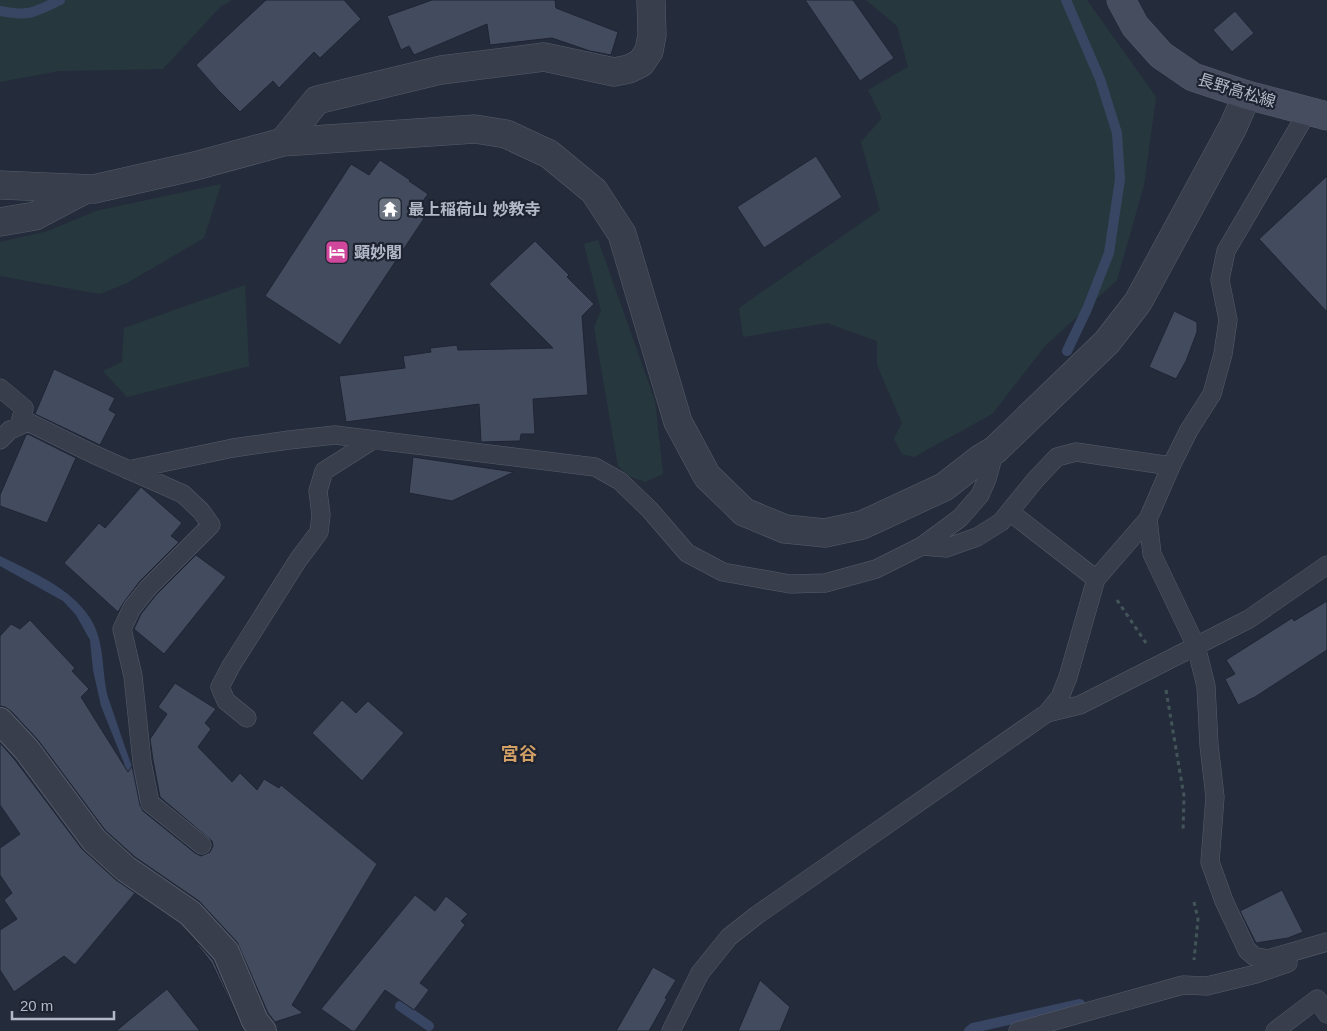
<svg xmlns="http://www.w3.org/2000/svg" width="1327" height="1031" viewBox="0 0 1327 1031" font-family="Helvetica,'Noto Sans JP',sans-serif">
	<rect width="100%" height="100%" fill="#242c3c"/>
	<path fill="#26383d" d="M0,0h232l-12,7 -57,62 -104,2 -59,11z
		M866,0h221l69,97 -12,88 -27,95 -72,66 -53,68 -78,43 -12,-3 -8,-15 8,-16 -25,-58v-24l-50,-18 -84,14 -4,-29 141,-98 -19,-68 21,-24 -14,-28 40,-23 -11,-41z
		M221,184l-17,54 -77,45 -27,11 -100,-18v-34l48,-11 48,-20z
		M598,240l57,161 8,73 -18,8 -16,-6 -11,-10 -24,-139 7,-16 -17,-67z
		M245,285l4,81 -122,31 -24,-26 19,-9 2,-34z"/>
	<path fill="#384663" d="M0,556c32,16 71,32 90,62 17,26 10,58 20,85 7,20 13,39 20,58 5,14 15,29 10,44l-11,-20 -5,-22 -23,-57 -8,-36 -3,-30 -14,-25 -13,-14 -63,-35z"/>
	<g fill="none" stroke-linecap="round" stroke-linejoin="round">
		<path stroke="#384663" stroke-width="10" d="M1066,0l34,79 17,54 3,46 -11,74 -22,56 -20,42
			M0,11c29,6 35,1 60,-11
			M400,1006l29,20
			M969,1031l4,-3 107,-24"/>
	</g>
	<path fill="#434b5e" stroke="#1f2533" d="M266,0h78l17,19 -41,39 -6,-6 -35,36 -6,-7 -33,31 -22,-22 -22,-25z
		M432,0h123l1,8 62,24 -7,23 -21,-4 -38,-13 -62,7 -3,-21 -73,31 -5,-9 -8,4 -14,-34z
		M805,0h48l41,58 -34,23z
		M1235,11l19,22 -22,19 -19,-22z
		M816,156l26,41 -78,51 -27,-41z
		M380,160l30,20 -1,1 19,13 -12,17 9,6 -85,128 -75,-49 86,-132 18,11z
		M1327,176v136l-68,-73z
		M535,241l34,34 -2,2 27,27 -12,12 6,79 -55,4 2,35h-14l-1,7 -39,1 -2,-38 -133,18 -7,-46 66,-8 -2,-12 28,-4 -1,-4 27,-3 1,5 95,-2 -64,-64z
		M1174,311l23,11v10l-11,29 -10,18 -27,-12z
		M54,369l61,29 -6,12 7,4 -16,31 -65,-31z
		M28,434l48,24 -29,65 -47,-17v-11l26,-60z
		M413,457l101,15 -62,29 -43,-8z
		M141,487l41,36 -11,13 8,6 -39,39 -16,21 -6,10 -54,-49 35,-40 6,5z
		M196,555l30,22 -62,77 -30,-25 7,-15 15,-19z
		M1327,601v49l-72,47 -17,8 -13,-26 10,-5 -9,-14 66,-42 2,3z
		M30,620l45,48 -3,3 17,18 -8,8 47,75 4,-6 8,39 3,6 52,42 6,3 9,-4 3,-6 -1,-5 -52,-44 -7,-37 -3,-21 17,-25 -9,-7 17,-24 41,26 -11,14 6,6 -13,18 34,35 8,-9 17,17 7,-11 15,9 2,-3 96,79 -85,141 11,8 -28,9 -7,-9 -31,-71 -38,-41 -64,-44 -30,-27 -67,-90 -27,-29 -6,-4 -5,-1v-70l11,-12 9,5z
		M342,700l14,13 12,-12 36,32 -42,48 -50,-48z
		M0,743l15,17 67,89 34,31 19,13 -60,72 -11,-9 -50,36 -14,-22v-40l17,-11 -13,-19 8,-7 -12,-18v-27l20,-14 -20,-29z
		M1282,890l21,42 -15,6 -32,5 -16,-32z
		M415,895l20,16 11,-15 22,18 -7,7 4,4 -45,58 9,7 -15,20 -29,-20 -30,41h-3l-31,-22z
		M188,933l25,27 31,71 -33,-69z
		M653,967l23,13 -11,18 2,1 -18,32h-33z
		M760,980l30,27 -10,24h-42z
		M167,989l33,42h-84z"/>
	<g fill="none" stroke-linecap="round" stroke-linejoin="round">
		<g stroke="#565c6a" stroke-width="19">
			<path id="service" d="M0,388l24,20 -5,18
				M0,440l10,-10 18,-8 65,32 90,40 18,17 10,14 -63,63 -16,20 -10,21 11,47 9,86 8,41 52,42
				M128,470l105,-22 56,-8 46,-5 260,32 25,14 30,29 37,43 36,19 67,12 35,-1 51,-14 46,-23 38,-28 20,-23 7,-16 8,-29
				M1010,512l86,67
				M1148,519l4,35 44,92 10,40 3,59 6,52 -5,65 14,39 23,49 8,7 13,2 59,-17
				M922,546l24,2 31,-11 24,-15 35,-43 21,-22 19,-5 95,14
				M1047,713l33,-8 169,-86 78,-54
				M247,718l-21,-17 -6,-14 11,-21 67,-106 21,-28 2,-17 -3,-24 6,-20 49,-31
				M671,1031l29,-58 29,-36 28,-22 290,-202 13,-16 8,-20 28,-98 52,-60 23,-53 18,-36 23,-36 11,-40 5,-34 -8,-40 6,-29 82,-140
				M1018,1031l165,-46 24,1 49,-12 32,-11
				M1275,1031l42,-32 10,15"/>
		</g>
		<g stroke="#565c6a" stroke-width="28">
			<path id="pedestrian" d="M0,721l27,29 67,90 32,29 64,44 36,39 29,69 8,10"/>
		</g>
		<g stroke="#565c6a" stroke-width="29">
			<path id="minor" d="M283,142l34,-42 124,-30 103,-13 70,15 15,-3 12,-6 8,-12 3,-16 -1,-35
				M0,185l94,4 101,-23 88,-24 192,-13 31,5 43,20 45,37 28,43 56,188 29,54 37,36 41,17 40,4 37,-8 82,-38 36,-28 15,-9 112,-108 31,-40 95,-175 14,-32
				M0,222l35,-6 51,-27"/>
		</g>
		<g stroke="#565c6a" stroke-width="29">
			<path id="secondary" d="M1121,0l14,26 26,29 32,22 54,18 80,21"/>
		</g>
		<path stroke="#44555a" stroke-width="3" stroke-dasharray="4 4" stroke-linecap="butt" d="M1117,600l29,43
			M1166,690l18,106 -1,36
			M1194,902l4,17 -4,41"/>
		<use href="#service" stroke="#383e4c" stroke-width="18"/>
		<use href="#pedestrian" stroke="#383e4c" stroke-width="26"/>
		<use href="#minor" stroke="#383e4c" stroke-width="28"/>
		<use href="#secondary" stroke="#464d5f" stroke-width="28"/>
	</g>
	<defs>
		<g id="temple-square" transform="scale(1.25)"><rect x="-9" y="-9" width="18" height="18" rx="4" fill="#6b7280" stroke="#1d2331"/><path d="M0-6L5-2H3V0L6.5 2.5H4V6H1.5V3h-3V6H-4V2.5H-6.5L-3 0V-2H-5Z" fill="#fff"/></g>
		<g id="hotel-square" transform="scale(1.25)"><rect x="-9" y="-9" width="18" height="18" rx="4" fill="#d1479c" stroke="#1d2331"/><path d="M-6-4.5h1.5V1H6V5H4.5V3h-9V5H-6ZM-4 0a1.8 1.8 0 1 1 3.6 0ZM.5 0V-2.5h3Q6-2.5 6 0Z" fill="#fff"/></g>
	</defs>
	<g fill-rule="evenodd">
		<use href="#temple-square" x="390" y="209"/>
		<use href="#hotel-square" x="337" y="252"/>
	</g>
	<g text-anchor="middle" stroke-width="4.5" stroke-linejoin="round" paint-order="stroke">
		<g font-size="16" fill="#b3b9c8" stroke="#1d2331">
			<text transform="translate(1237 90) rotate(17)" y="6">長野高松線</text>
		</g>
		<g font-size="16" font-weight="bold" fill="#b3b9c8" stroke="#1d2331" text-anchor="start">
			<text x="408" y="215">最上稲荷山 妙教寺</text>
			<text x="354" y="258">顕妙閣</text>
		</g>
		<g font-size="18" font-weight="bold" fill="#d29f64" stroke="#1d2331">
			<text x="519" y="760">宮谷</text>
		</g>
	</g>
	<path d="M12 1011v8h102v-8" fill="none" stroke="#b3b9c8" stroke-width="2.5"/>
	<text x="20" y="1011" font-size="15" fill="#b3b9c8" stroke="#1d2331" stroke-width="4" paint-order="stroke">20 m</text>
</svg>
